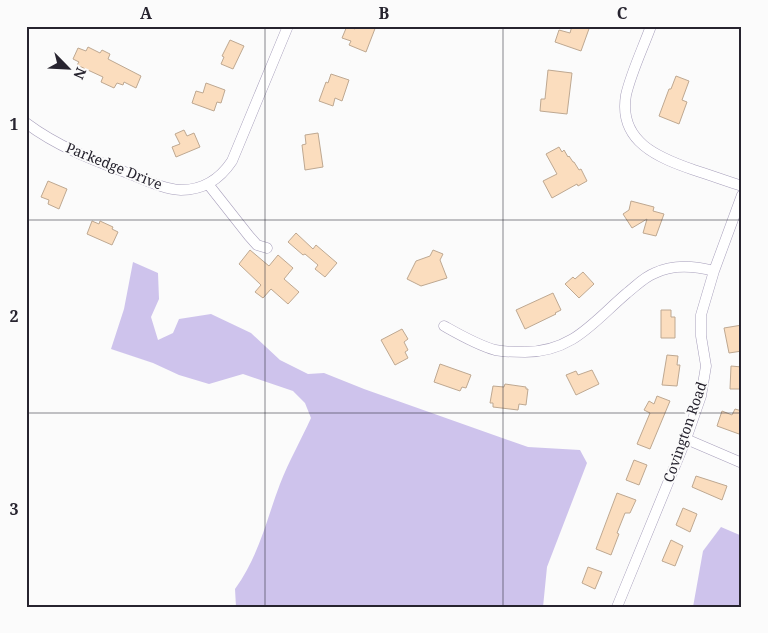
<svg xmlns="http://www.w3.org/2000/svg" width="768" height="633" viewBox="0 0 768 633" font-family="'Noto Serif',serif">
	<rect width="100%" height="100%" fill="#fbfbfb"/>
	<path fill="#cec3ec" d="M133,262l25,11 1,26 -8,18 7,23 15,-7 6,-14 32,-5 40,19 29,27 28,14 16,-1 40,16 164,58 52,3 7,13 -40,104 -4,40h-307l-1,-18c24,-33 31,-68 45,-105 9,-23 21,-44 31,-66l-6,-15 -12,-12 -50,-17 -34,10 -30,-9 -26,-12 -42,-14 13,-40z
		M721,527l21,9v71h-49l10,-56z"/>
	<path fill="#fbddbe" stroke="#bea891" d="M347,26l8,3 1,-3h20l-10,26 -17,-7 2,-4 -9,-3z
		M572,26h18l-9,25 -26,-9 4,-12 11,3z
		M230,40l14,6 -11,23 -12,-5 3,-7 -2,-1z
		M88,47l12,6 2,-3 8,4 -2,5 33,17 -5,12 -12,-6 -1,3 -6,-2 -3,5 -13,-6 2,-5 -26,-12 2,-3 -6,-3 5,-11 8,3z
		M548,70l24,3 -5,41 -27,-3 1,-12h4z
		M331,74l18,6 -7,21 -7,-3 -2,8 -14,-5 7,-19 2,1z
		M676,76l13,5 -7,19 5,2 -8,22 -20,-8 10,-27h2z
		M206,83l19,7 -4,13 -4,-1 -3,9 -22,-8 4,-12 7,2z
		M184,130l3,6 7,-3 6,14 -24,10 -4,-10 8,-3 -5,-10z
		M318,133l5,34 -18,3 -3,-25 4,-1 -1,-9z
		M559,147l3,5 2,-2 4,7 1,-1 4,6h1l5,8 2,-1 6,12 -9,5 -1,-2 -25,14 -9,-17 14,-7 -11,-20z
		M48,181l19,8 -8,20 -11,-5 1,-4 -8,-3z
		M631,201l23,6 -1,4 11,3 -8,22 -13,-3 4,-14 -15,9 -9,-14 6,-4z
		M92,221l7,3 1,-3 13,6 -1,2 6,3 -6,13 -25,-11z
		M296,233l17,16 3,-4 21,18 -12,14 -10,-8 3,-4 -13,-11 -2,1 -15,-13z
		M250,250l19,16 9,-11 15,13 -9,11 15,13 -11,12 -17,-15 -8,9 -8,-6 6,-7 -22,-21z
		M433,250l10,4 -3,6 7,18 -26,8 -14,-7 9,-18 14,-5z
		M583,272l11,12 -15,14 -14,-14 8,-7 2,2z
		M553,293l8,17 -6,3 1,1 -31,15 -9,-19z
		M661,310h10v7h4v21h-14z
		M742,325v26l-13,2 -5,-25z
		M402,329l6,10 -4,3 4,8 -3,2 3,6 -13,7 -14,-25z
		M667,355l11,1 -1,9h3l-3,21 -15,-1z
		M440,364l31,11 -5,13 -4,-1 -2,4 -26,-9z
		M731,366l11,1v22h-12z
		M592,370l7,14 -23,11 -10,-20 10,-4 2,4z
		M505,384l21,3v2h2l-2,16 -7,-1 -1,6 -25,-3v-4h-3l3,-17 11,1z
		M657,396l13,5 -20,48 -13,-5 13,-31 -6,-3 5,-9 5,3z
		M735,409l7,2v16l-3,7 -22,-8 5,-15 10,4z
		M634,460l13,5 -8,20 -13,-5z
		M696,476l31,10 -5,14 -30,-13z
		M617,493l19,7 -6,13h-5l-8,20 2,1 -8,21 -15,-6z
		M683,508l14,6 -7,18 -14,-7z
		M671,540l12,6 -8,20 -13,-5z
		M588,567l14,5 -7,17 -13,-6z"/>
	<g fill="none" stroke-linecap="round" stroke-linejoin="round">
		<g stroke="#a79fbb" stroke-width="11">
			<path id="minor" d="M651,26c-8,22 -20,47 -25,69 -8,47 33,63 68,75 16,5 32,11 48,16
				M26,123c32,24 67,37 104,51 16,6 33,15 51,16 23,0 39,-11 51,-29l56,-135
				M208,184l41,52 8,9 10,3
				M444,326c16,9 33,19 51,24 10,2 20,2 30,2 48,0 69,-31 102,-59 9,-7 17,-16 28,-20 18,-9 40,-7 59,-2
				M686,439l56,24
				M617,607l69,-168 15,-43 5,-30 -5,-30v-21l13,-44 28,-76"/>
		</g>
		<use href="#minor" stroke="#fff" stroke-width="10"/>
	</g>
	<path fill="none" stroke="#27242f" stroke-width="1" stroke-opacity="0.55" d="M265,26v581M503,26v581M26,220h716M26,413h716"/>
	<g text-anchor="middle" stroke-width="4" stroke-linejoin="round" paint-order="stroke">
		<g font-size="14" fill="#27242f" stroke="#fbfbfb">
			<text transform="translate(114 166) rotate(22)" y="5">Parkedge Drive</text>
			<text transform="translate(685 432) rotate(-71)" y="5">Covington Road</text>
		</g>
	</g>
	<rect width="768" height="633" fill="none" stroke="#fbfbfb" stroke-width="55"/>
	<g transform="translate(68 68) rotate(114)" stroke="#fbfbfb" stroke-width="4" paint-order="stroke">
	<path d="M0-4L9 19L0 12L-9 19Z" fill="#27242f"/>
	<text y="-8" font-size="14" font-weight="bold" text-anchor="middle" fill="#27242f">N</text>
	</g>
	<rect x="28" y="28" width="712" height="578" fill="none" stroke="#27242f" stroke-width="2"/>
	<g font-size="16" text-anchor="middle" font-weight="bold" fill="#27242f">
		<text x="146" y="19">A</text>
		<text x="384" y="19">B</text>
		<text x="622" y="19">C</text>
		<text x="14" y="130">1</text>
		<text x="14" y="322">2</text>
		<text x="14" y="515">3</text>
	</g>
</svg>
